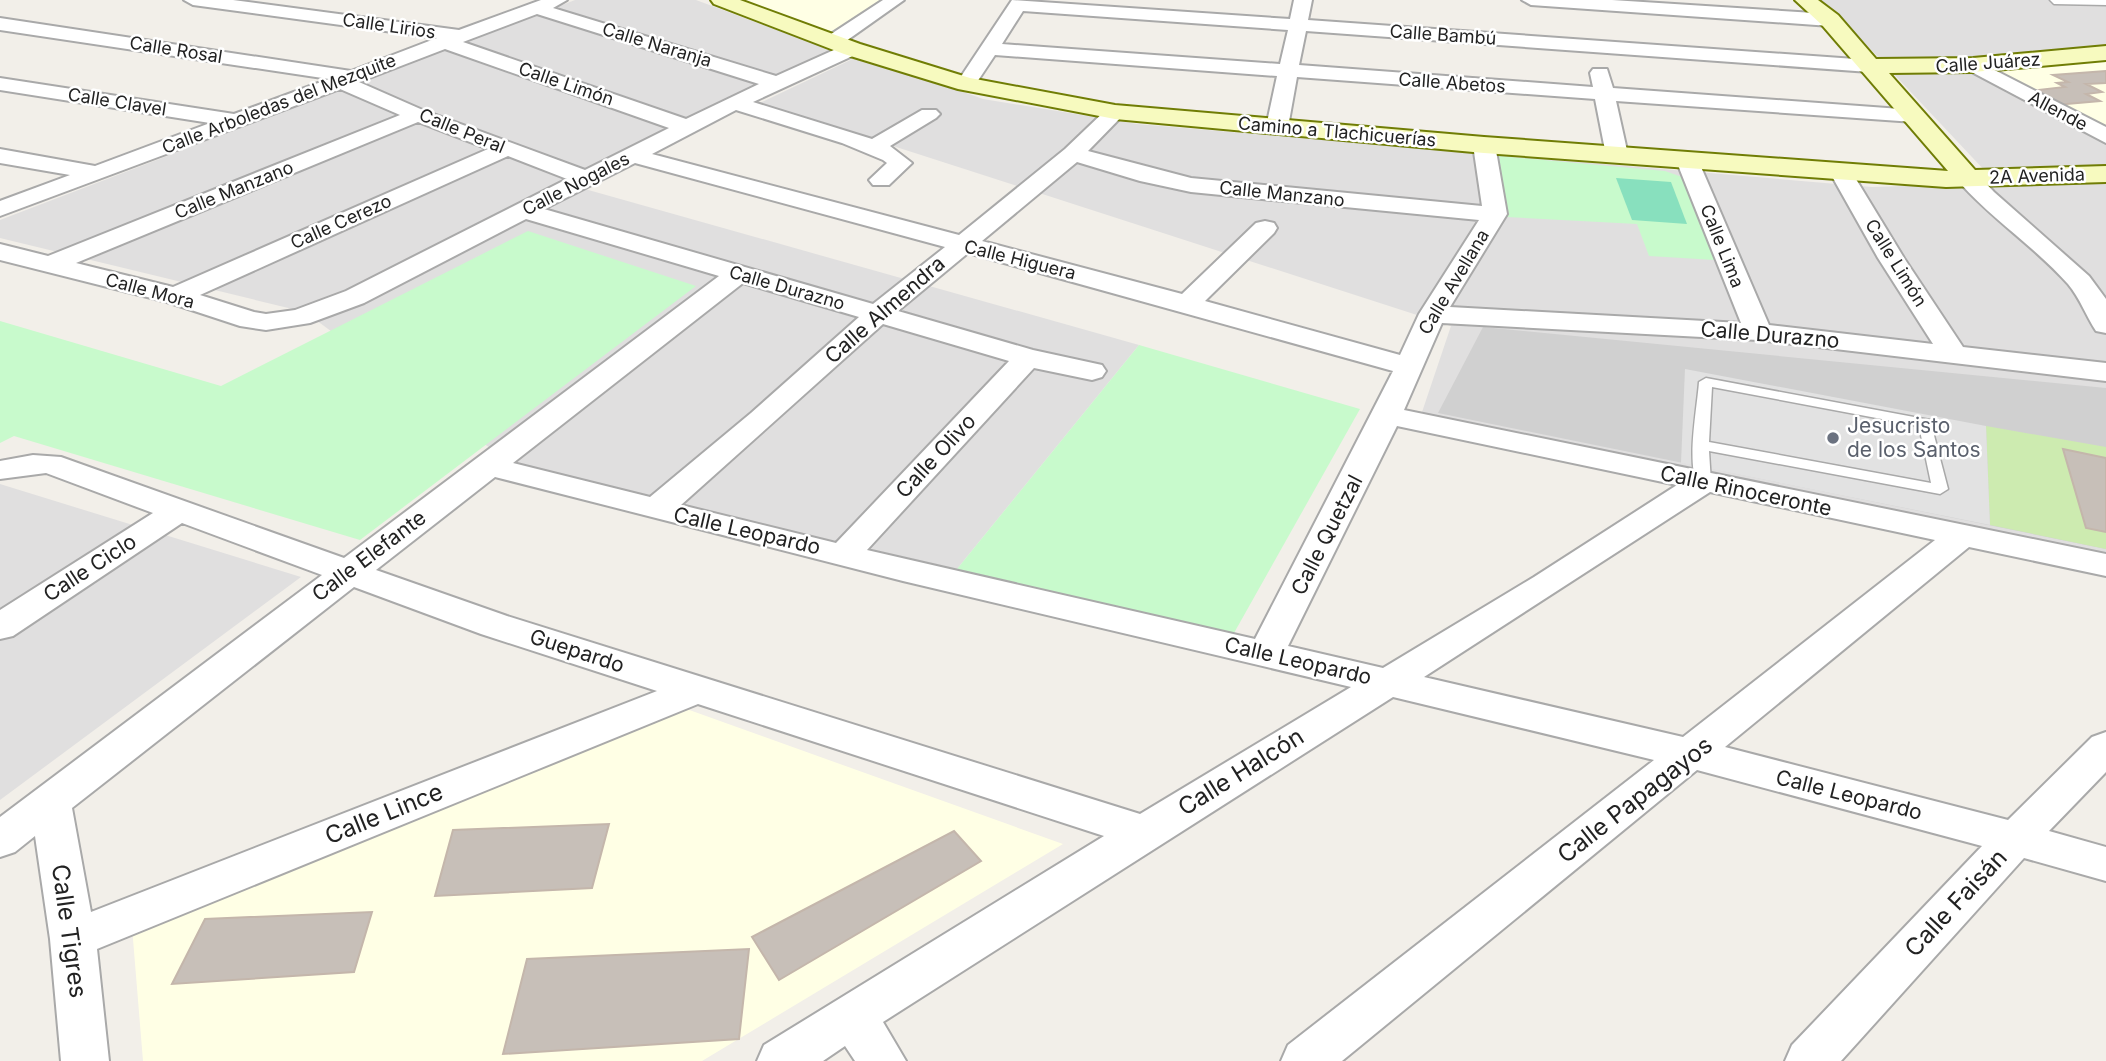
<svg xmlns="http://www.w3.org/2000/svg" width="2106" height="1061" viewBox="0 0 2106 1061" font-family="Inter,sans-serif">
	<rect width="100%" height="100%" fill="#f2efe9"/>
	<path fill="#e0dfdf" d="M575,0h121l138,51 -274,131 579,163 -182,224 -440,-101 -212,-156 -305,-74v-18z
		M1815,0h291v168l-119,5 -143,-152z
		M861,55l122,44 154,25 735,63 234,-7v385l-686,-147 31,-92 -691,-223z
		M0,484l301,93 -301,223z"/>
	<path fill="#ffffe5" d="M741,0h140l-50,33z
		M2106,61v71l-117,-63z
		M681,707l382,137 -361,217h-559l-11,-134z"/>
	<path fill="#d0d0d0" d="M1483,327l623,61v161l-668,-136z"/>
	<path fill="#cdebb0" d="M1986,426l120,21v102l-116,-24z"/>
	<path fill="#c8facc" d="M1499,156l166,15 17,6 33,83 -66,-4 -12,-32 -130,-7z
		M528,231l168,55 -336,254 -346,-104 -14,7v-122l221,65z
		M1139,345l221,64 -126,224 -277,-64z"/>
	<path fill="#88e0be" d="M1616,178l55,4 16,42 -55,-4z"/>
	<path fill="#e2e2e2" d="M1685,369l301,57 4,99 -309,-62z"/>
	<path fill="#c7bfb8" stroke="#c4b6ab" stroke-width="2" d="M2106,71v12l-20,1 16,8 -16,2 14,7 -45,4 -26,-14 36,-4 -8,-4 11,-1 -15,-7z
		M2063,449l43,9v74l-20,-4z
		M609,824l-17,64 -157,8 18,-66z
		M954,831l27,30 -202,119 -27,-43z
		M372,912l-18,60 -182,12 33,-65z
		M749,949l-10,90 -236,15 24,-95z"/>
	<g fill="none" stroke-linecap="round" stroke-linejoin="round">
		<g stroke="#a9a9a9" stroke-width="3">
			<path id="lane" d="M2050,0h56v5l-52,-1z
				M1706,378l224,42 18,69 -8,5 -231,-43 2,32 -8,5 -5,-2c-12,-23 -1,-77 1,-104zM1712,387l207,39 12,57 -222,-41z"/>
		</g>
		<g stroke="#a9a9a9" stroke-width="4">
			<path id="street" d="M184,0h49l226,30 82,-30h26l-14,8 223,68 69,-31h14l3,4 -3,4 -106,49 119,37 50,-29h14l4,4 -4,4 -46,28 22,17 -23,22h-16l-4,-5 18,-17 -4,-3 -41,-17 -106,-33 -84,44 307,81 106,-86 43,-41h14l4,4 -38,39 103,27 291,28 -9,-61 3,-5h16l3,5 12,69 -57,93 291,16 -65,-163 3,-5h16l3,5 71,165 164,19 -55,-86 -49,-87 3,-5h16l56,92 59,89 143,16v18l-348,-41 -316,-17 -38,87 702,144v22l-137,-29 -244,200 283,73 84,-83 14,-5v40l-57,59 57,16v34l-82,-23 -183,203h-56l7,-16 190,-199 -285,-76 -355,291h-61l7,-16 366,-285 -261,-63 -510,325 23,39h-51l-10,-15 -22,15h-66l7,-16 340,-209 -406,-132 -601,245 12,112h-48l-11,-122 -15,-103 -20,16 -15,5v-40l322,-242 -140,-52 -169,113 -13,3v-29l153,-97 -107,-40 -46,6v-18l33,-6 28,2 283,101 375,-282 -193,-57 -162,84 -54,20 -44,7 -26,-4 -73,-24 -167,-42v-16l48,12 352,-141 -60,-26 -340,127v-15l70,-26 -70,-12v-14l95,17 115,-43 -210,-33v-12l234,36 95,-35 -329,-49v-12l351,53 86,-33 -244,-33zM537,14l222,70 -73,35 -223,-77zM445,49l224,79 -84,42 -160,-59 -66,-29zM418,122l70,27 -315,138 -97,-24zM508,156l59,23 -221,112 -51,19 -29,4 -12,-2 -54,-17zM1077,162l63,19 51,11 288,28 -60,94 -19,41 -195,-54 69,-68 3,-5 -3,-5 -9,-2 -9,2 -74,71 -200,-53zM635,163l310,84 -72,57 -329,-95zM968,253l425,118 -138,268 -388,-89 167,-182 58,12 10,-3 4,-6 -4,-6 -69,-15 -135,-39zM743,283l116,34 -108,96 -101,84 -137,-34zM883,324l126,37 -173,182 -155,-38zM1397,426l280,59 -143,92 -151,91 -95,-22zM495,477l408,104 448,106 -211,127 -633,-198 -131,-46zM1710,492l225,48 -252,197 -259,-60zM354,587l127,47 176,57 -566,221 -19,-104z
				M883,0h21l-65,46h-14l-3,-4 3,-4z
				M1012,0l278,19 4,-19h18l-4,20 561,40 7,2 3,4 -3,4 -7,2 -563,-41 -7,34 294,22 -3,-14 3,-4h14l6,19 301,22 7,2 4,4 -4,4 -7,2 -298,-21 12,54 -3,5h-16l-3,-5 -11,-56 -298,-22 -9,50 -3,5h-16l-3,-5 11,-51 -282,-21 -22,33h-14l-3,-4zM1023,11l265,19 -8,34 -278,-20z
				M1522,0h90l218,14 9,6 -9,6 -299,-21z
				M1973,59l133,68v16l-140,-74 -3,-4 3,-4z
				M1968,171l8,2 18,19 95,84 17,23v34l-10,-2c-10,-15 -16,-33 -28,-47 -33,-37 -75,-64 -108,-101l-4,-5 4,-5z"/>
		</g>
		<g stroke="#707d05" stroke-width="4">
			<path id="secondary" d="M711,0h29l120,44 110,34 145,27 369,32 464,34 -126,-146 -27,-25h23l20,15 38,44 97,-1 133,-12v14l-133,12 -84,1 86,97 131,-4v16l-160,5 -462,-34 -369,-34 -157,-30 -114,-35 -130,-50z"/>
		</g>
		<use href="#lane" fill="#fff" fill-rule="evenodd"/>
		<use href="#street" fill="#fff" fill-rule="evenodd"/>
		<use href="#secondary" fill="#f7fabf" fill-rule="evenodd"/>
	</g>
	<circle fill="#6b7280" stroke="#fff" stroke-width="2.5" cx="1833" cy="438" r="7"/>
	<g text-anchor="middle" stroke-width="5" stroke-linejoin="round" paint-order="stroke">
		<g font-size="18" fill="#222" stroke="#fff">
			<text transform="translate(389 26) rotate(8)" y="6">Calle Lirios</text>
			<text transform="translate(1443 35) rotate(4)" y="6">Calle Bambú</text>
			<text transform="translate(657 45) rotate(17)" y="6">Calle Naranja</text>
			<text transform="translate(176 50) rotate(9)" y="6">Calle Rosal</text>
			<text transform="translate(1988 63) rotate(-4)" y="6">Calle Juárez</text>
			<text transform="translate(1452 83) rotate(4)" y="6">Calle Abetos</text>
			<text transform="translate(566 84) rotate(19)" y="6">Calle Limón</text>
			<text transform="translate(117 102) rotate(9)" y="6">Calle Clavel</text>
			<text transform="translate(279 104) rotate(-21)" y="6">Calle Arboledas del Mezquite</text>
			<text transform="translate(2058 111) rotate(28)" y="6">Allende</text>
			<text transform="translate(462 131) rotate(22)" y="6">Calle Peral</text>
			<text transform="translate(1337 132) rotate(5)" y="6">Camino a Tlachicuerías</text>
			<text transform="translate(2037 176) rotate(-2)" y="6">2A Avenida</text>
			<text transform="translate(576 184) rotate(-27)" y="6">Calle Nogales</text>
			<text transform="translate(234 190) rotate(-22)" y="6">Calle Manzano</text>
			<text transform="translate(1282 194) rotate(6)" y="6">Calle Manzano</text>
			<text transform="translate(341 222) rotate(-24)" y="6">Calle Cerezo</text>
			<text transform="translate(1722 246) rotate(68)" y="6">Calle Lima</text>
			<text transform="translate(1020 260) rotate(14)" y="6">Calle Higuera</text>
			<text transform="translate(1896 263) rotate(58)" y="6">Calle Limón</text>
			<text transform="translate(1454 282) rotate(-59)" y="6">Calle Avellana</text>
			<text transform="translate(787 288) rotate(16)" y="6">Calle Durazno</text>
			<text transform="translate(150 291) rotate(15)" y="6">Calle Mora</text>
		</g>
		<g font-size="21" fill="#222" stroke="#fff">
			<text transform="translate(885 310) rotate(-41)" y="7">Calle Almendra</text>
			<text transform="translate(1770 335) rotate(5)" y="7">Calle Durazno</text>
			<text transform="translate(936 456) rotate(-47)" y="7">Calle Olivo</text>
			<text transform="translate(1746 491) rotate(12)" y="7">Calle Rinoceronte</text>
			<text transform="translate(747 531) rotate(13)" y="7">Calle Leopardo</text>
			<text transform="translate(1327 535) rotate(-63)" y="7">Calle Quetzal</text>
			<text transform="translate(369 556) rotate(-37)" y="7">Calle Elefante</text>
			<text transform="translate(90 568) rotate(-33)" y="7">Calle Ciclo</text>
			<text transform="translate(577 651) rotate(18)" y="7">Guepardo</text>
			<text transform="translate(1298 661) rotate(13)" y="7">Calle Leopardo</text>
			<text transform="translate(1849 795) rotate(14)" y="7">Calle Leopardo</text>
		</g>
		<g font-size="21" fill="#5b616d" stroke="#fff" text-anchor="start">
			<text x="1847" y="433">Jesucristo<tspan x="1847" dy="24">de los Santos</tspan></text>
		</g>
		<g font-size="24" fill="#222" stroke="#fff">
			<text transform="translate(1241 772) rotate(-32)" y="8">Calle Halcón</text>
			<text transform="translate(1635 800) rotate(-38)" y="8">Calle Papagayos</text>
			<text transform="translate(384 814) rotate(-22)" y="8">Calle Lince</text>
			<text transform="translate(1956 903) rotate(-47)" y="8">Calle Faisán</text>
			<text transform="translate(69 931) rotate(82)" y="8">Calle Tigres</text>
		</g>
	</g>
</svg>
